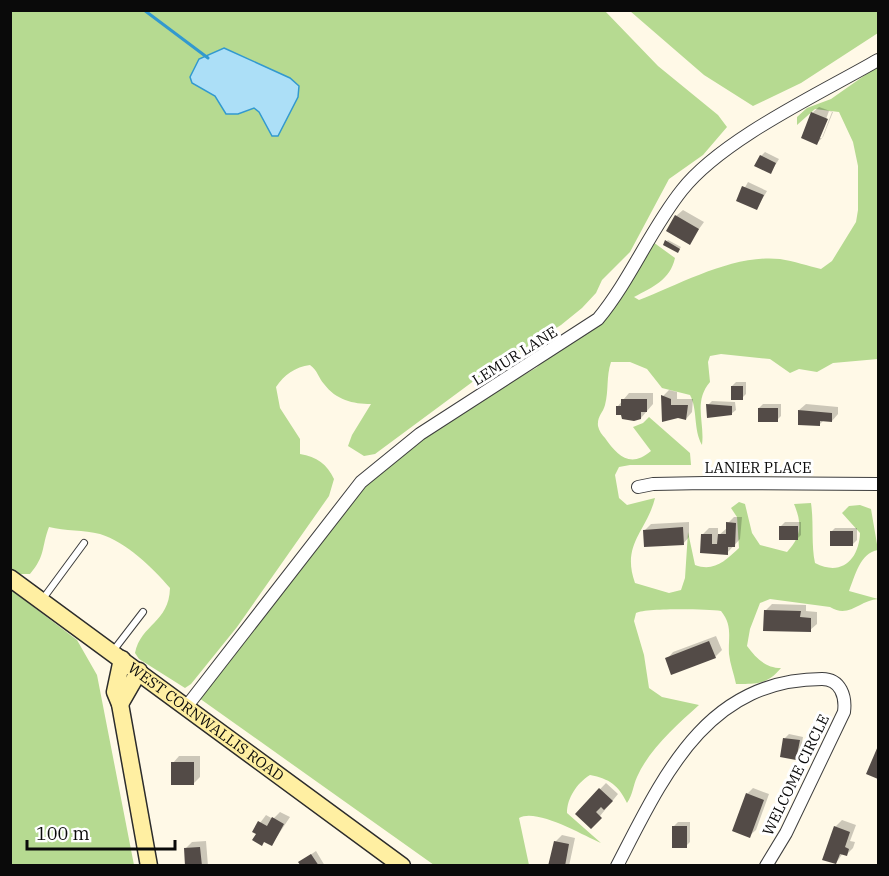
<svg xmlns="http://www.w3.org/2000/svg" width="889" height="876" viewBox="0 0 889 876" font-family="'IBM Plex Serif',serif">
	<rect width="100%" height="100%" fill="#fff9e7"/>
	<path fill="#b6da91" d="M10,11h595l53,55 60,49 9,12 -24,28 -34,24 -39,73 -28,28 -6,13 -14,15 -21,17 -86,55 -100,74 -11,2 -16,-10 4,-11 19,-31c-18,0 -35,-4 -47,-20 -6,-7 -6,-13 -14,-19 -15,2 -26,10 -34,22l4,21 20,31v15c17,3 27,10 34,25l-5,17 -92,131 -46,57 -6,4 -46,-29 -4,-6c6,-29 34,-30 35,-65 -17,-20 -44,-46 -70,-54 -16,-4 -35,-3 -51,-7 -8,21 -3,28 -19,47h-13l-6,-5z
		M630,11h248v22l-77,50 -48,23 -49,-31z
		M878,66v293l-45,4 -16,9 -18,-3 -9,4 -20,-14 -49,-5 -11,2 -2,6 2,20c-17,20 -5,40 -8,63 -9,-16 -4,-35 -12,-50l-28,-7 -15,-19 -17,-7h-19c-5,15 -2,28 -6,43 -2,8 -8,11 -7,21 1,5 4,9 7,12 12,17 25,31 46,13l-18,-24 10,-4 6,-6 41,36 1,12h-61l-11,2 -4,8 4,23 8,7 28,-7c-8,33 -34,46 -20,85l34,10 12,-3 4,-12 3,-46 7,33c19,7 30,-4 44,-17l-2,-31 -6,-9 8,-6 6,2 7,29 8,12 27,7c15,-16 15,-29 7,-48l17,-1c3,21 0,40 4,60 27,14 44,-4 45,-30l-18,-20 7,-7 11,-1 11,4 7,41c-18,3 -23,26 -29,41l29,8c-18,1 -29,20 -48,8l-60,-8 -10,4 -10,26 -3,17c9,12 18,22 34,22 -14,17 -25,16 -45,16 -2,-10 -6,-20 -7,-30 -1,-17 4,-28 -8,-43 -15,-2 -74,-3 -85,2l-2,8 10,34 5,33 13,9 37,8c-22,20 -49,43 -62,72 -4,9 -4,17 -10,26 -9,-18 -17,-24 -37,-28 -13,8 -23,23 -23,38l34,30c-19,-8 -64,-35 -82,-25l10,47h-95l-235,-167 175,-222 79,-61 83,-47 23,-20 21,-12 73,-94 22,16c-5,22 -22,29 -41,39l5,3c42,-16 94,-46 141,-41 14,2 28,7 41,10l11,-8 24,-39 2,-12v-44l-5,-24 -14,-30 -24,-3 -18,16v-8l10,-9 24,-9z
		M10,589l67,51 20,35 37,190h-123z"/>
	<path fill="#acdff7" stroke="#3299cf" stroke-width="1.5" d="M224,48l66,30 9,8 -1,11 -20,39h-6l-13,-24 -5,-4 -16,6h-12l-11,-18 -23,-13 -2,-6 9,-18z"/>
	<path fill="#0003" fill-rule="evenodd" d="M819,107l14,5 -10,25 -6,6 -5,-30zM829,111l3,1 -10,26h-3z
		M765,152l14,7 -8,13 -10,-16z
		M748,182l19,9 -10,17 -19,-8z
		M683,210l21,12 -15,21 -13,-27z
		M668,240l13,7 -2,3 -12,-9z
		M736,382h10v12l-4,4 -10,-12z
		M669,390l8,2v7h16l-1,13 -6,7 -8,-3 -15,-20z
		M629,393h24v11l-12,14 -23,-12z
		M712,401l23,1 1,8 -5,4 -23,-9z
		M763,404h18v12l-4,4 -18,-12z
		M806,404l32,3v7l-6,7 -8,-1 -4,4 -21,-14z
		M734,517h8l-2,22 -13,14 -25,-1 1,-18 6,-6h9v8l9,-8 1,-5z
		M689,522v15l-6,7 -38,-14 6,-6z
		M785,522h16v13l-4,4 -16,-13z
		M835,528h22v12l-4,4 -22,-12z
		M772,604l34,1v6l11,1v12l-7,6 -45,-19z
		M716,636l6,14 -7,7 -48,2 6,-7z
		M789,734l14,3 -3,17 -4,4 -11,-20z
		M179,756h21v21l-7,7 -20,-21z
		M606,783l12,11 -27,33 -14,-14z
		M753,788l16,6 -13,36 -7,6 -2,-42z
		M280,812l10,5 -18,27 -18,-13 12,-16 7,4z
		M842,820l14,5 -6,16 5,1 -2,6 -6,6 -4,-1 -7,10 -1,-36z
		M678,822h12v20l-4,4 -12,-20z
		M562,835l13,3 -6,28h-19l5,-24z
		M206,841l2,25h-21l-2,-17 7,-7z
		M316,851l9,15h-22l-3,-4z"/>
	<g fill="none" stroke-linecap="round" stroke-linejoin="round">
		<path stroke="#3299cf" stroke-width="3" d="M144,10l64,48"/>
	</g>
	<path fill="#534b47" d="M811,112l17,7 -11,26 -16,-7z
		M760,155l16,8 -5,11 -17,-8z
		M742,186l22,9 -7,15 -21,-9z
		M675,215l24,14 -9,16 -24,-14z
		M665,240l15,9 -2,4 -15,-8z
		M731,386h12v14h-12z
		M661,395l10,4v6h17l-2,15 -8,-2 -16,4z
		M621,399h26v13h-6v7l-7,2 -12,-2 -1,-4h-5v-9h5z
		M706,404l26,2v9l-25,3z
		M758,408h20v14h-20z
		M798,410l34,3v9l-12,-1v5l-22,-1z
		M726,522l10,1 -1,24h-7v8l-28,-2 1,-19h11v10h5l1,-10h8z
		M779,526h19v14h-19z
		M683,527l1,18 -40,2 -1,-17z
		M830,531h23v15h-23z
		M764,610l37,1 -1,6 11,1v14l-48,-1z
		M709,641l7,17 -45,17 -6,-17z
		M783,738l17,2 -4,20 -16,-3z
		M878,746v33l-12,-5z
		M171,762h23v23h-23z
		M599,788l14,13 -9,9 -3,-3 -5,5 6,6 -11,11 -16,-15z
		M746,793l18,7 -14,38 -18,-7z
		M272,817l12,7 -12,22 -8,-4 -2,4 -10,-6 4,-6 -4,-2 6,-11 9,5z
		M672,826h15v22h-15z
		M834,826l16,6 -5,15 4,2 -2,7 -7,-2 -4,10 -14,-4z
		M554,841l15,3 -4,22h-17z
		M200,847l2,19h-17l-1,-18z
		M311,854l8,12h-18l-3,-4z"/>
	<g fill="none" stroke-linecap="round" stroke-linejoin="round">
		<g stroke="#3d3d3d" stroke-width="8">
			<path id="lane" d="M42,600l42,-57
				M113,651l30,-39"/>
		</g>
		<g stroke="#3d3d3d" stroke-width="14">
			<path id="street" d="M638,487l15,-3 52,-1 173,1
				M187,706l174,-224 59,-48 178,-115c33,-40 52,-89 84,-129 40,-51 139,-97 196,-130
				M617,866c46,-89 89,-187 205,-187 19,0 24,18 22,33l-58,121 -20,33"/>
		</g>
		<g stroke="#2c2c2c" stroke-width="19">
			<g id="secondary">
				<path id="s1" d="M10,578l392,288"/>
				<path d="M122,659l-7,33 5,12 29,162"/>
				<path d="M120,704l19,-33"/>
			</g>
		</g>
		<use href="#lane" stroke="#fff" stroke-width="6"/>
		<use href="#street" stroke="#fff" stroke-width="12"/>
		<use href="#secondary" stroke="#ffefa2" stroke-width="16"/>
	</g>
	<g text-anchor="middle" stroke-width="6" stroke-linejoin="round" paint-order="stroke">
		<g font-size="15" fill="#0a0a0a" stroke="#fff">
			<text transform="translate(515 356) rotate(-32)" y="5">LEMUR LANE</text>
			<text x="758" y="473">LANIER PLACE</text>
			<text dy="5" stroke="none"><textPath href="#s1" startOffset="243">WEST CORNWALLIS ROAD</textPath></text>
			<text transform="translate(796 775) rotate(-64)" y="5">WELCOME CIRCLE</text>
		</g>
	</g>
	<rect width="889" height="876" fill="none" stroke="#0a0a0a" stroke-width="24"/>
	<path d="M27 840v9h148v-9" fill="none" stroke="#0a0a0a" stroke-width="3"/>
	<text x="36" y="840" font-size="18" fill="#0a0a0a" stroke="#ffffff" stroke-width="4.5" paint-order="stroke">100 m</text>
</svg>
